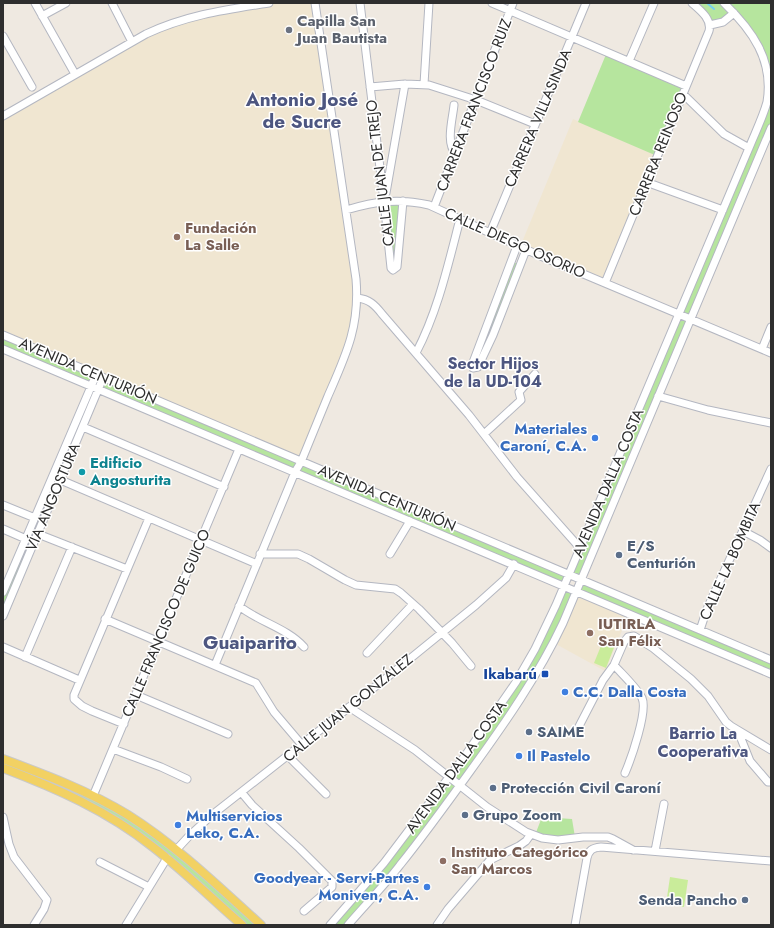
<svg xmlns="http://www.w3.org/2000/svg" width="774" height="928" viewBox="0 0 774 928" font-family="Jost,sans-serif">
	<rect width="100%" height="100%" fill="#efe9e1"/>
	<path fill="#f0e6d1" d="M269,3h46l38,250 2,69 -54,140 -298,-127v-219l159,-90z
		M573,119l84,37 -52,127 -85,-36z
		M576,591l53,23 -24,57 -51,-28z"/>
	<path fill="#b6e59e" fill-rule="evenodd" d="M692,3h79v125l-190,451 190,81v14l-195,-83 -36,77 -90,131 -102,126h-18l42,-47 144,-196 48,-96 -465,-196 -96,226v-24l88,-206 -88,-37v-14l93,40 -5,11 7,3 5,-11 466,196 198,-474 -4,-45 -29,-42 -24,12zM569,575l11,4 -4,11 -12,-4z
		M607,52l79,34 -29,70 -79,-34z
		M384,201h17l-6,69z
		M511,261l9,4 -27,70 -9,-3z
		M3,759l124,55 134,111h-19l-57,-52 -73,-54 -109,-51z
		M542,817l30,2 3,18 -10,2 -30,-4z"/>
	<path fill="#c9ec9a" d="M603,641l12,4 -9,23 -12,-5z
		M670,877l18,3 -4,27 -18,-3z"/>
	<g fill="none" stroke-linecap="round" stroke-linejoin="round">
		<path stroke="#75cff0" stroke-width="2" d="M707,3l7,6"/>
		<g stroke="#b4b7c1" stroke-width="9">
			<path id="minor" d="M35,3l40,71
				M112,3l20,39
				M360,3l24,198 7,67 2,2 4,-3 6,-66
				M492,3l194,83
				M42,16l24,-13
				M710,25l13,-3 11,-9
				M3,36l29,51
				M629,61l25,-58
				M424,84l5,-81
				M370,87l35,-3 24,1 47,15 59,24
				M683,94l41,40 25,14
				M454,105c-1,12 -9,40 2,48
				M3,116l143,-82c41,-19 78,-24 123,-31
				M646,182l77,28
				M386,193l19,-109
				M434,207l79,-204
				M346,210c30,-9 53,-12 83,-5l107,49 235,99
				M490,233l96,-230
				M517,246l-45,119 1,3 5,-1 15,-32 33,-85
				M605,283l104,-252c3,-12 -9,-21 -17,-28
				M357,298c12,1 18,7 25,16l87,101 48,62 63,71
				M3,335l768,325
				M3,349l768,325
				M762,349l9,-22
				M416,353c22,-42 32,-88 44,-134
				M658,396l50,14 63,13
				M83,427l141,60
				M484,434l37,-34 -2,-8 16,-18
				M56,478l201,86
				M3,505l32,13
				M3,529l23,10
				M743,531l17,9 11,8
				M38,534l89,35
				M260,554h38l11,5 36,21 11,5 39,4 6,4 18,16 33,34 19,23
				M390,554l20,-33
				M3,592l93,-217
				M239,606c20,16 48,22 65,41
				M3,616l100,-238
				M105,619l151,64 18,29 28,33
				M700,630l7,-21 64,-140
				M3,647l76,33
				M367,653l46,-49
				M25,657l47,-110
				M215,665l80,-193 6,-10c9,-22 18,-44 27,-66 18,-41 32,-70 28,-117l-41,-276
				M614,665c8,9 23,23 28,33 6,13 -11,61 -17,75
				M136,695l92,39
				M349,707l66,43 72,57 39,25 16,6 16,2 25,-3h25l5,2 20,11
				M124,724l-32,-13 -10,-5 -8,-7v-4l75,-177
				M738,731l12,30 18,21h3
				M575,734l28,-54 11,-15 10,-23 4,-5 6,-1 19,12 38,31 17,17 18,26 5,4 40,24
				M113,749l48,18 26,12
				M288,756l38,38
				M242,793l10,12 47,43 33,33v6l-28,24
				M93,796l146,-347
				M3,817l6,27 5,13 33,43 -3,9 -10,16
				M177,849l13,-14 22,-20 178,-140 86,-70 30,-27 8,-14
				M655,851l9,-47
				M100,862l49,25
				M126,925l41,-67
				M330,925l54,-62 78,-103 54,-78 19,-33 21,-44 193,-457c6,-15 14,-31 18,-46 7,-42 -15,-72 -43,-99
				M348,925c17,-20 36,-39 52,-60 25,-31 48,-63 71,-95 34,-47 67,-94 92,-147l208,-495
				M437,925l11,-16 42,-49 29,-14 7,-5 5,-7
				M575,925l12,-67c2,-8 5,-10 14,-11l170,14"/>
		</g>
		<g stroke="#c9c9c9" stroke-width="10">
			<path id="major" d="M3,759c43,16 86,32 125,56 49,31 90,71 133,110
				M3,768c53,20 105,43 150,79 31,24 59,52 89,78"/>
		</g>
		<use href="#minor" stroke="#fff" stroke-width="7"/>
		<use href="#major" stroke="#f2d163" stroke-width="8"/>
	</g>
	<circle fill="#6b7280" stroke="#fff" stroke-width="1.5" cx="289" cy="30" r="4"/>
	<g fill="#8d6e63" stroke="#fff" stroke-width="1.5">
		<circle cx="177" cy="237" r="4"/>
		<circle cx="590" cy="633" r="4"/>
		<circle cx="443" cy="861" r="4"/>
	</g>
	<g fill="#3f7fe0" stroke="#fff" stroke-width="1.5">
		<circle cx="595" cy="438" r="4"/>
		<circle cx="565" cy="692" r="4"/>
		<circle cx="519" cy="756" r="4"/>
		<circle cx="178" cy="825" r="4"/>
		<circle cx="427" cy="887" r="4"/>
	</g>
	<circle fill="#0f9aa8" stroke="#fff" stroke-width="1.5" cx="82" cy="472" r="4"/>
	<g fill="#5c6f8a" stroke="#fff" stroke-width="1.5">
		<circle cx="619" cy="555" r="4"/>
		<circle cx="529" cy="732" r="4"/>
		<circle cx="493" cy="788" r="4"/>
		<circle cx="465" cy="815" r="4"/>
		<circle cx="745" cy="900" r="4"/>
	</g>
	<rect fill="#1a4fb4" stroke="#fff" stroke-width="1.5" x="541" y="670" width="8" height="8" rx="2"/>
	<g text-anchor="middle" stroke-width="3" stroke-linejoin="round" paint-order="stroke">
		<g font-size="15" font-weight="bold" fill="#5b616d" stroke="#fff" text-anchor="start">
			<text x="297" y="26">Capilla San<tspan x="297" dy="17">Juan Bautista</tspan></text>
		</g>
		<g font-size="15" fill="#2e2e2e" stroke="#fff">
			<text transform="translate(474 105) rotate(-69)" y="5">CARRERA FRANCISCO RUIZ</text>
			<text transform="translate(538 118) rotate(-67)" y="5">CARRERA VILLASINDA</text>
			<text transform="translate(658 154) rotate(-68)" y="5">CARRERA REINOSO</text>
			<text transform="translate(380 173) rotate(-97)" y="5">CALLE JUAN DE TREJO</text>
			<text transform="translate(515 243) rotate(24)" y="5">CALLE DIEGO OSORIO</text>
			<text transform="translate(88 371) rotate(23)" y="5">AVENIDA CENTURIÓN</text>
			<text transform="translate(608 483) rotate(-67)" y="5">AVENIDA DALLA COSTA</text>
			<text transform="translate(53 497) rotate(-67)" y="5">VÍA ANGOSTURA</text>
			<text transform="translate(387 498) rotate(23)" y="5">AVENIDA CENTURIÓN</text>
			<text transform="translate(730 561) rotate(-66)" y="5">CALLE LA BOMBITA</text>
			<text transform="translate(166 623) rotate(-67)" y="5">CALLE FRANCISCO DE GUICO</text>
			<text transform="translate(348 708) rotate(-39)" y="5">CALLE JUAN GONZÁLEZ</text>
			<text transform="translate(456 767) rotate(-54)" y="5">AVENIDA DALLA COSTA</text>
		</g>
		<g font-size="15" font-weight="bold" fill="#785e54" stroke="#fff" text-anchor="start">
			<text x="185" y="233">Fundación<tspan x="185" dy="17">La Salle</tspan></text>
			<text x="598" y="629">IUTIRLA<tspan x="598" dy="17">San Félix</tspan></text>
			<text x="451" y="857">Instituto Categórico<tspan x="451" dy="17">San Marcos</tspan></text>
		</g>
		<g font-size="15" font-weight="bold" fill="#366cbe" stroke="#fff" text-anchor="start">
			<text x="587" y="434" text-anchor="end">Materiales<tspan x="587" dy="17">Caroní, C.A.</tspan></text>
			<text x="573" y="697">C.C. Dalla Costa</text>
			<text x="527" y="761">Il Pastelo</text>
			<text x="186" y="821">Multiservicios<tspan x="186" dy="17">Leko, C.A.</tspan></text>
			<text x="419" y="883" text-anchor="end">Goodyear - Servi-Partes<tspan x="419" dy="17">Moniven, C.A.</tspan></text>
		</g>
		<g font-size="15" font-weight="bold" fill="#0d838f" stroke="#fff" text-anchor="start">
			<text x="90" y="468">Edificio<tspan x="90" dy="17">Angosturita</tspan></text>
		</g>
		<g font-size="15" font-weight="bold" fill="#4e5e75" stroke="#fff" text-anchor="start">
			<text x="627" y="551">E/S<tspan x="627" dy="17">Centurión</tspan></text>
			<text x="537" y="737">SAIME</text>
			<text x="501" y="793">Protección Civil Caroní</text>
			<text x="473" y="820">Grupo Zoom</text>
			<text x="737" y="905" text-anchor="end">Senda Pancho</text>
		</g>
		<g font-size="15" font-weight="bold" fill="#164399" stroke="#fff" text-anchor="end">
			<text x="537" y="679">Ikabarú</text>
		</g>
		<g font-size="16" font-weight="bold" fill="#4d5680" stroke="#fff">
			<text x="493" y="369">Sector Hijos<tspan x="493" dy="18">de la UD-104</tspan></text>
			<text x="703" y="739">Barrio La<tspan x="703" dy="18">Cooperativa</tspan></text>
		</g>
		<g font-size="19" font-weight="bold" fill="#4d5680" stroke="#fff">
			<text x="302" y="106">Antonio José<tspan x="302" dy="22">de Sucre</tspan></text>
			<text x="250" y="649">Guaiparito</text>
		</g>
	</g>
	<rect width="774" height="928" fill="none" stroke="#2e2e2e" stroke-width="8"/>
</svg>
